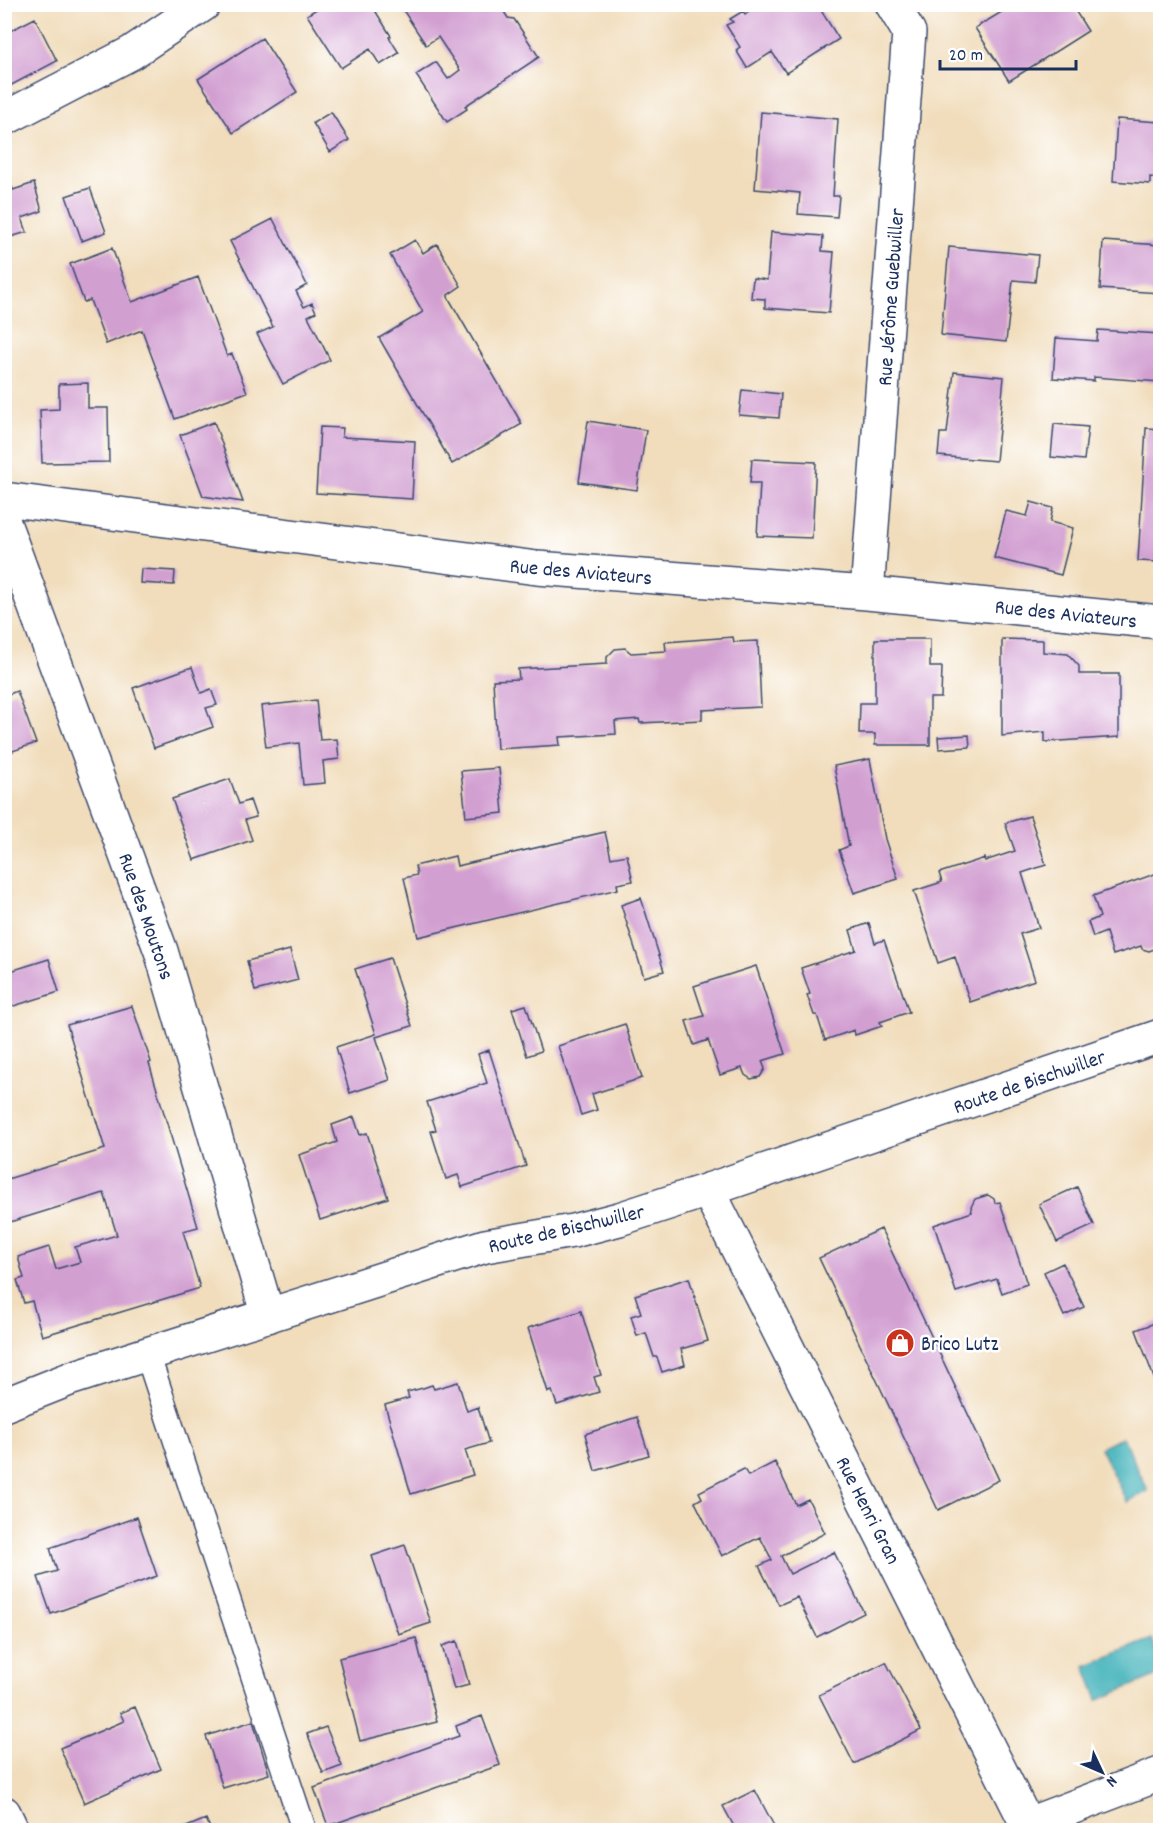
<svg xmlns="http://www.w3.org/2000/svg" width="1165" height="1835" viewBox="0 0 1165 1835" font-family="Dekko,sans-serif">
	<rect width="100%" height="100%" fill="#fff"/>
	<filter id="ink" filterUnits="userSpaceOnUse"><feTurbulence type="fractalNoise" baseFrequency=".0167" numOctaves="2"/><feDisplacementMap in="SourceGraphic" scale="12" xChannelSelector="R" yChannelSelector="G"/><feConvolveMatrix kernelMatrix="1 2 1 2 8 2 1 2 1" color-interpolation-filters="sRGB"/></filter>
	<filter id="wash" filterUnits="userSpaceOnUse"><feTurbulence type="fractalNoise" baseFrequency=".008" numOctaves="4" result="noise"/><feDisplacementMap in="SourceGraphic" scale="24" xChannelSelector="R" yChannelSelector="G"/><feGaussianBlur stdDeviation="1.35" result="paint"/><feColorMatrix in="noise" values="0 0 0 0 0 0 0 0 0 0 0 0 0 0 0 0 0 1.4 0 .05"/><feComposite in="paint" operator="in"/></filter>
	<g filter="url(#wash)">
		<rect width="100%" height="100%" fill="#f1ddbc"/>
		<path fill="#44b4bb" stroke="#30728c" stroke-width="1.5" d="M1123,1437l25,54 -21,11 -27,-54z
			M1152,1639l8,21v14l-62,26 -13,-34z"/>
		<g id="blocks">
			<path fill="#d29fd1" d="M324,4h47l20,32 -2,1 10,16 -19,12 -10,-16 -29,19 -34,-53z
				M399,4h100l9,14 6,1 25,38 -74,49 2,3 -20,13 -31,-47 20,-13 12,17 12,-9 -22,-33 -12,8z
				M759,4h58l22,35 -53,34 -14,-21 -25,16 -11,-18 4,-3 -14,-22 7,-3 -3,-3 13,-8 2,3z
				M1008,4h63l17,27 -79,50 -34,-53 35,-21z
				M35,18l22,43 -53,28v-55z
				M262,38l35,54 -64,41 -35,-54z
				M331,112l18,28 -19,12 -17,-29z
				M761,112l77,7 -5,77h6l-2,21 -39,-3 2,-21 -45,-4z
				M1117,119l43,3v56l-10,-1v7l-37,-3z
				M7,174l6,16 21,-7 8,28 -20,7 5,14 -23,7v-64z
				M90,188l16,44 -24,9 -16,-45z
				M273,219l34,66 -11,6 8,16 8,-4 4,9 -8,4 22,44 -47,24 -26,-50 16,-7 -43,-86z
				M771,232l52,4 -1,15 12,1 -5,61 -64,-5v-9l-14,-1 2,-20 14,2z
				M415,240l8,13 14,-9 24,42 -13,9v2l74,127 -70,40 -73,-126 44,-26 -33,-57z
				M1103,241l57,4v48l-60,-4z
				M949,247l89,8 -3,27 -22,-2 -7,62 -65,-7z
				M112,248l20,54 66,-25 29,79 5,-2 15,38 -72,27 -33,-89 -36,14 -16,-44 -6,2 -14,-38z
				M1098,330l62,4v48l-66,-5v4l-41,-3 3,-40 41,3z
				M954,372l50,5 -8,84 -58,-5 2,-23h7z
				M88,383v25h20l1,54 -67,1 -2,-53 19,-1v-25z
				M742,390l39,4 -2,24 -40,-3z
				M588,421l58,9 -9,60 -58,-8z
				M214,422l29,80 -40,-6 -23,-61z
				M1054,424l34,3 -4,33 -33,-3z
				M320,427l23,1 -1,9 73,4 -3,58 -96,-6z
				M1146,428l14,1v133l-22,-1z
				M752,459l64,3 -4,76 -55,-2 3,-53h-10z
				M1031,502l22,6 -3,14 23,6 -12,47 -67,-17 12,-47 21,5z
				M141,569l34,2 -1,14 -34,-2z
				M733,637l1,5 24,-1 3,66 -59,3v10l-62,3 -1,-4 -24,2 1,13 -57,3 1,8 -63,4 -4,-69 26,-1 -1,-10 89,-5v-7l8,-8 10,-1 6,5 35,-2 -1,-9z
				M875,639h55v28h12l-1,31h-11v47h-55v-11h-16l1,-31h15z
				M1002,639l41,1v12l25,2 11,12v8h40v63l-74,5v-10l-43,4z
				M192,667l9,26 10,-4 6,16 -11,3 7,19 -59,21 -21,-60z
				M17,691l19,52 -32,11v-58z
				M316,700l4,40 17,-1 2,20 -16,2 2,22 -22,2 -4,-42 -33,4 -5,-41z
				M969,735l1,12 -31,2 -1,-12z
				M870,759l15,80 13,40 -44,14 -15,-43 10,-4 -15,-80z
				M499,768l4,45 -37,4 -5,-46z
				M230,779l9,25 11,-4 6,17 -11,3 7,20 -58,20 -22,-61z
				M1030,816l16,49 -24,8 17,55 -19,6 15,46 -65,22 -15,-45 -17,6 -24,-72 28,-9 -3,-9 46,-15v3l30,-10 -10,-28z
				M605,832l6,26 16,-3 6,26 -16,3 1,5 -200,48 -14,-59 13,-3 -2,-9 40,-10 2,10z
				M1160,872v75l-11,4 -7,-2 -1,-3 -28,9 -7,-23 -13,5 -5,-15 12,-5 -7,-21z
				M641,898l23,73 -20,6 -23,-72z
				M869,923l6,20 9,-3 25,72 -29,10 2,4 -27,9 -1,-5 -29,10 -8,-25h-3l-7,-20 3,-1 -9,-26 55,-18 -6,-20z
				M290,950l8,30 -43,11 -8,-30z
				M390,958l22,68 -36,11 14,43 -40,13 -14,-46 40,-13 -21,-65z
				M49,959l10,33 -55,17v-36z
				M756,966l29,88 -23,7 3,8 -5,8 -9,2 -6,-4 -3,-7 -22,7 -12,-35 -14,5 -8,-24 18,-5 -10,-30z
				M526,1005l15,46 -14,5 -15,-47z
				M132,1006l19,56 -2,1 49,164 -15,4 17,57 -158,48 -10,-35 -8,2 -7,-23 7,-2 -6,-21 31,-10 7,22 24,-7 -5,-15 42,-12 -13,-42 -100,31v-44l101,-31 -38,-124z
				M625,1024l17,54 -50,16 5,16 -16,5 -23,-69z
				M489,1050l37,116 -64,21 -4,-12 -12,4 -15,-48 5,-1 -9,-28 60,-19 -9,-29z
				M354,1117l6,18 7,-2 21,65 -68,22 -21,-65 38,-13 -5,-17z
				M1077,1187l17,38 -37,17 -18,-38z
				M988,1195l6,4 1,4 5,-1 27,82 -25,9 -5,-14 -41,13 -22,-67 38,-13 -1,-5 4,-8z
				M881,1229l118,251 -61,30 -119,-252z
				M1063,1263l21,44 -20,9 -20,-44z
				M689,1278l19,63 -27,8 4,16 -23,7 -5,-15h-3l-8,-24 -9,3 -6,-20 10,-3 -6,-18z
				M581,1311l20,64 -7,2 5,15 -42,13 -5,-14 -4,1 -20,-64z
				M1160,1321v73l-24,-64z
				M458,1382l9,29 11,-4 11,36 -24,7 8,25 -62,19 -26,-89 24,-7 -2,-6 16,-4 9,-3 2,4z
				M637,1417l12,38 -54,16 -10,-37z
				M775,1462l21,43 12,-6 17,34 -44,23 9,18 44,-22 30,61 -47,24 -20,-40 -18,8 -20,-39 13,-6 -12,-23 -38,19 -27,-54 7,-4 -3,-6 45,-23 4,7z
				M137,1517l20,59 -106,38 -13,-37 19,-6 -7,-23z
				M405,1545l26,78 -33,11 -26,-78z
				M416,1638l21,84 -77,19 -21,-83z
				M457,1641l12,44 -15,4 -12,-43z
				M886,1662l35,68 -67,34 -35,-69z
				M135,1707l26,62 -77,34 -24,-55 64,-27 -4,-8z
				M482,1716l18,49 -172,61 -14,-38 145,-52 -3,-10z
				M253,1721l16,53 -46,14 -17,-52z
				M326,1727l16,39 -19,7 -16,-39z
				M755,1790l18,34 3,6h-40l-13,-24z
				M206,1819l5,11h-32z"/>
		</g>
	</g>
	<g filter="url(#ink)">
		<use href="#blocks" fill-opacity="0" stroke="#3b496c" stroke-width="1.5"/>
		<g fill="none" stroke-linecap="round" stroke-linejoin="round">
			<g stroke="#3b496c" stroke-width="27">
				<path id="lane" d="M147,1353l157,477"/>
			</g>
			<g stroke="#3b496c" stroke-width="36">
				<path id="street" d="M4,119l127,-66 73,-49
					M4,499l533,69 330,25 293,29
					M4,523l157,428 107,365
					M867,593l42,-561 -17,-28
					M708,1190l322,640
					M4,1813l8,17
					M1026,1825l134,-51"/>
			</g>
			<g stroke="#3b496c" stroke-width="36">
				<path id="secondary" d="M4,1405l68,-27 413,-132 88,-15 46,-12 89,-29 452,-154"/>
			</g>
			<use href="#lane" stroke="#fff" stroke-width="24"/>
			<use href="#street" stroke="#fff" stroke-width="33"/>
			<use href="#secondary" stroke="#fff" stroke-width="33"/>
		</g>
	</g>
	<defs>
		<g id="shop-disc" transform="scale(1.5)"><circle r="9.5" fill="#c8321e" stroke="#fff"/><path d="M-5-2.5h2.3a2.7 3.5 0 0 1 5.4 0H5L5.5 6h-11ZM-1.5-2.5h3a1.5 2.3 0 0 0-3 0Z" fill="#fff"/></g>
	</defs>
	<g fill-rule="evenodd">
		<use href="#shop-disc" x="900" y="1343"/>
	</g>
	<g text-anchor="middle" stroke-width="5" stroke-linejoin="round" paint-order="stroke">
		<g font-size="21" fill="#1b2f5e" stroke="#fff">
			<text transform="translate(890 297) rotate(-86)" y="7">Rue Jérôme Guebwiller</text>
			<text transform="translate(581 571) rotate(5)" y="7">Rue des Aviateurs</text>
			<text transform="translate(1066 613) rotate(6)" y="7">Rue des Aviateurs</text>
			<text transform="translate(147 916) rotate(71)" y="7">Rue des Moutons</text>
			<text transform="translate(1029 1081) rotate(-19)" y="7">Route de Bischwiller</text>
			<text transform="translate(566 1228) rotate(-13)" y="7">Route de Bischwiller</text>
			<text transform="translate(869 1510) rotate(63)" y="7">Rue Henri Gran</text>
		</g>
		<g font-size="21" fill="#1b2f5e" stroke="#fff" text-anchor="start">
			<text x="921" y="1350">Brico Lutz</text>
		</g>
	</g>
	<rect width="1165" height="1835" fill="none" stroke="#fff" stroke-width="24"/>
	<g transform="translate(1102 1772) rotate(134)" stroke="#ffffff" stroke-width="4.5" paint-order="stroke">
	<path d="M0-4.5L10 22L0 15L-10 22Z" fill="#1b2f5e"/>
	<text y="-9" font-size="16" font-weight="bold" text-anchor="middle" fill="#1b2f5e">N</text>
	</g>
	<path d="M940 60v9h136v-9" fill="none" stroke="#1b2f5e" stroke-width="3"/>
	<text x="949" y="60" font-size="18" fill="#1b2f5e" stroke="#ffffff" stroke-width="4.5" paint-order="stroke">20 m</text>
</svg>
